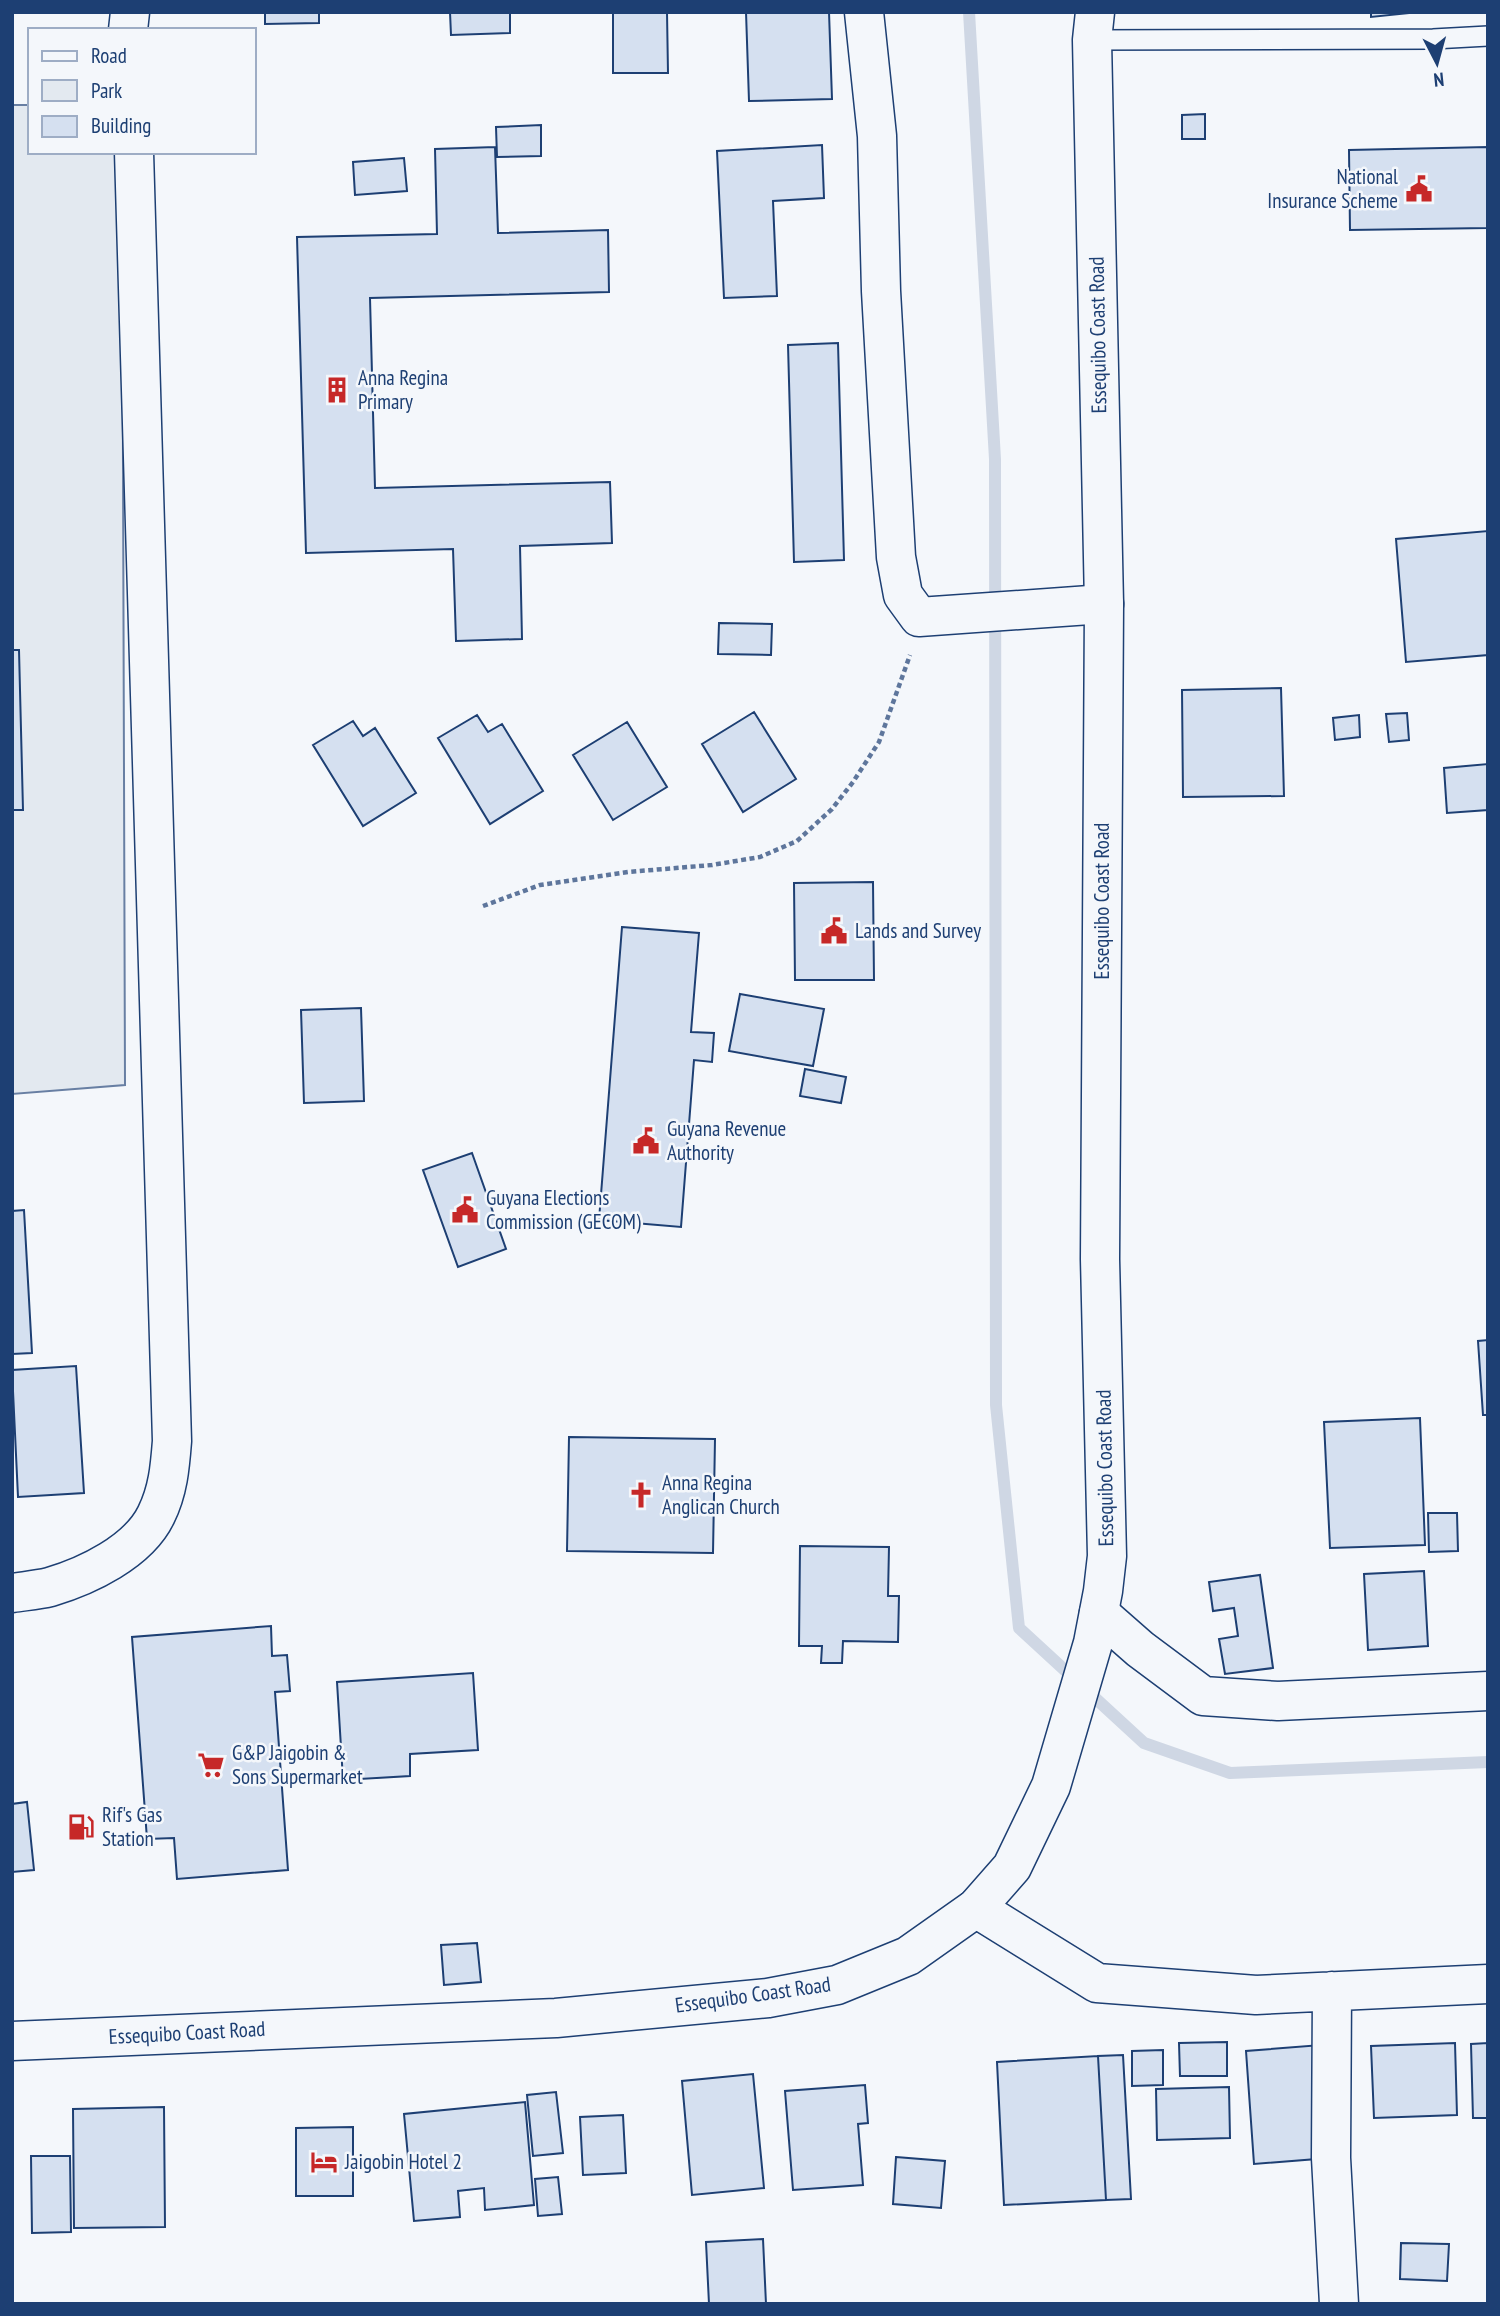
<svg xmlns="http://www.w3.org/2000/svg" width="1500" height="2316" viewBox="0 0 1500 2316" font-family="'PT Sans Narrow',sans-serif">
	<rect width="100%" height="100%" fill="#f4f7fb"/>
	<path fill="#e3e9f0" stroke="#687fa3" stroke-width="2" d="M12,105h18v47h92l3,933 -113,9z"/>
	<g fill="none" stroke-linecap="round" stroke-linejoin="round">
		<path stroke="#cfd7e4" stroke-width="12" d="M969,12l26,447 1,946 23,223 125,115 86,30 258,-11"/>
	</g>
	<path fill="#d5e0f0" stroke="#1d3f73" stroke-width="2" d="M265,12h54v11l-54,1z
		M450,12h60v21l-59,2z
		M613,12h54l1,61h-55z
		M746,12h83l3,87 -83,2z
		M1371,12h48l-48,5z
		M1205,114v25h-23v-24z
		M541,125v31l-44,1 -1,-30z
		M822,145l2,53 -51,3 4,95 -53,2 -7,-147z
		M495,147l3,86 110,-3 1,62 -239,6 5,190 235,-6 2,61 -92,3 2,93 -66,2 -3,-92 -147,4 -9,-316 140,-3 -2,-85z
		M1488,147v81l-138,2 -1,-80z
		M404,158l3,33 -52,4 -2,-33z
		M838,343l6,217 -50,2 -6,-217z
		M1488,531v124l-82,7 -10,-123z
		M719,623l53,1 -1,31 -53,-1z
		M12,650h7l4,160h-11z
		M1281,688l3,108 -101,1 -1,-107z
		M754,712l42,67 -53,33 -41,-68z
		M1407,713l2,27 -20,2 -3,-28z
		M477,715l11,17 14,-8 41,67 -53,33 -52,-86z
		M1359,715l1,22 -25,3 -2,-22z
		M353,721l10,15 12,-8 41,65 -53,33 -50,-81z
		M627,722l40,65 -54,33 -40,-65z
		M1488,764v46l-41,3 -3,-45z
		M873,882l1,98h-79l-1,-97z
		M622,927l77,6 -8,99 23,1 -2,29 -18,-2 -13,167 -82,-7z
		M740,994l84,15 -11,57 -84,-15z
		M361,1008l3,93 -60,2 -3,-93z
		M805,1069l41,8 -5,26 -41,-7z
		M472,1153l34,96 -48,18 -35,-97z
		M24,1210l8,143 -20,1v-143z
		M1488,1340v75h-5l-5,-74z
		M76,1366l8,127 -66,4 -6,-127z
		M1420,1418l5,127 -95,3 -6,-126z
		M569,1437l146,2 -2,114 -146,-2z
		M1428,1513h29l1,38 -29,1z
		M800,1546l89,1 -1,49h11l-1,46 -55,-1 -1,22h-21l1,-17h-23z
		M1424,1571l4,75 -60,4 -4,-76z
		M1260,1575l13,93 -48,6 -6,-35 19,-3 -4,-28 -21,3 -4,-29z
		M271,1626l1,30 15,-1 3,36 -15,1 13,178 -111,9 -3,-41 -27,1 -15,-202z
		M473,1673l5,77 -68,4v22l-67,4 -6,-98z
		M27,1802l7,68 -22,2v-68z
		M477,1943l4,39 -37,3 -3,-40z
		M1227,2042v34h-47l-1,-33z
		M1455,2043l2,72 -83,3 -3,-72z
		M1488,2043v75h-15l-2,-74z
		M1321,2045l8,113 -75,6 -8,-113z
		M1163,2050v35l-31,1v-35z
		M1123,2055l8,144 -25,1 -8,-144z
		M1098,2056l8,144 -102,5 -7,-143z
		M753,2074l11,114 -72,7 -10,-114z
		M865,2085l3,38 -10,1 5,61 -70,5 -8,-99z
		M1229,2087l1,51 -73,2 -1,-51z
		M556,2092l7,61 -30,3 -6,-61z
		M525,2102l9,103 -49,5 -1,-22 -26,3 2,26 -46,4 -10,-107z
		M164,2107l1,120 -91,1 -1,-119z
		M623,2115l3,58 -43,2 -3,-58z
		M353,2127v69h-57v-68z
		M31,2156h39l1,76 -39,1z
		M896,2157l49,4 -4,47 -48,-4z
		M558,2177l4,37 -24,2 -3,-37z
		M763,2239l3,65h-57l-3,-62z
		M1401,2243l48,1 -2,37 -47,-2z"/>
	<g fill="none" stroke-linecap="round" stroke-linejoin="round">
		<g stroke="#1d3f73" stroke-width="22">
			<path id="service" d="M1092,40l341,-1 55,-3"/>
		</g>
		<g stroke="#1d3f73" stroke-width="41">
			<path id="minor" d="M864,12l13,124 4,155 15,266 7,38 16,22 185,-13
				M128,30l2,-18
				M12,1593c13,-2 26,-3 38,-6 37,-11 88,-35 106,-72 12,-24 14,-48 16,-74l-38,-1289
				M976,1908l121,75 159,12 232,-11
				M1332,1991l-1,167 8,146"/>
		</g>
		<g stroke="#1d3f73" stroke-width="41">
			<path id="tertiary" d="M1099,1613l41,36 63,47 75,5 210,-10"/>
		</g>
		<g stroke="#1d3f73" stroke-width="41">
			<path id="primary" d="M12,2041l544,-23 212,-20 69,-13 71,-29 68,-48 36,-41 39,-81 42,-143 10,-52 4,-35 -7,-297 4,-655 -12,-564 3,-28"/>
		</g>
		<path stroke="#5e769c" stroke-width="4.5" stroke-dasharray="5 3.5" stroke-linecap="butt" d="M483,906l57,-21 88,-13 84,-7 48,-8 37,-16 35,-32 21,-27 26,-40 31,-87"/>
		<use href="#service" stroke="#f4f7fb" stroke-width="19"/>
		<use href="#minor" stroke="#f4f7fb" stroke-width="38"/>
		<use href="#tertiary" stroke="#f4f7fb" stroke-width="38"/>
		<use href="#primary" stroke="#f4f7fb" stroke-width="38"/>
	</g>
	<defs>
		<g id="civic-bare" transform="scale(2.1)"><path d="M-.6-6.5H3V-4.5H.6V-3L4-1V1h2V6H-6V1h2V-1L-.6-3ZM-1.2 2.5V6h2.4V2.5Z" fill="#c62828" stroke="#f4f7fb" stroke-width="2.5" paint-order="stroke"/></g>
		<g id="building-bare" transform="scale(2.1)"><path d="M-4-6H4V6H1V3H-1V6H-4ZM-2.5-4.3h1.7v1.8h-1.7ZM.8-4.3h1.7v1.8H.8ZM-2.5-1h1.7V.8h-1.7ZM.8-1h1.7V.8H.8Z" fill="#c62828" stroke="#f4f7fb" stroke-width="2.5" paint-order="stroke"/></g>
		<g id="church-bare" transform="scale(2.1)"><path d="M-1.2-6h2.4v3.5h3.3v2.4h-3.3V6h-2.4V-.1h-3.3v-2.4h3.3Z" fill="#c62828" stroke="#f4f7fb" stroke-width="2.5" paint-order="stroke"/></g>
		<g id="supermarket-bare" transform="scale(2.1)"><path d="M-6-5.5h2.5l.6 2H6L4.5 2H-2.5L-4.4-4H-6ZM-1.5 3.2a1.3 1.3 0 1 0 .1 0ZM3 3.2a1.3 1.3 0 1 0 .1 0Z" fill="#c62828" stroke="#f4f7fb" stroke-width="2.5" paint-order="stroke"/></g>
		<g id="fuel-bare" transform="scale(2.1)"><path d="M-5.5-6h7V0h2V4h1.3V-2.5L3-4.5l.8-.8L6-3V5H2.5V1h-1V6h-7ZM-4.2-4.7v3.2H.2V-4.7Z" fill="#c62828" stroke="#f4f7fb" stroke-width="2.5" paint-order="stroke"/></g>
		<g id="hotel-bare" transform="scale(2.1)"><path d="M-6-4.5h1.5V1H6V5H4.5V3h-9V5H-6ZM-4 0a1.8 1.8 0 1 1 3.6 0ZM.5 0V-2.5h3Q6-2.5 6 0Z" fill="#c62828" stroke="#f4f7fb" stroke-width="2.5" paint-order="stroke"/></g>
	</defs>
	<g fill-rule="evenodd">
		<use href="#civic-bare" x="1419" y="189"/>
		<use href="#building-bare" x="337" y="390"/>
		<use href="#civic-bare" x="834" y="931"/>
		<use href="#civic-bare" x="646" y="1141"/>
		<use href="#civic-bare" x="465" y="1210"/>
		<use href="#church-bare" x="641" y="1495"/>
		<use href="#supermarket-bare" x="211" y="1765"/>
		<use href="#fuel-bare" x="81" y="1827"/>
		<use href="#hotel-bare" x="324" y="2162"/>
	</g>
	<g text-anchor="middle" stroke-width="5" stroke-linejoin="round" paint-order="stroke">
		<g font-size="21" fill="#1d3f73" stroke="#f4f7fb" text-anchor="start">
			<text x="1398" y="184" text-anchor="end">National<tspan x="1398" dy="24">Insurance Scheme</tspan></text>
			<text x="358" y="385">Anna Regina<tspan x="358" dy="24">Primary</tspan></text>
			<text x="855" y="938">Lands and Survey</text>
			<text x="667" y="1136">Guyana Revenue<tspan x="667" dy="24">Authority</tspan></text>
			<text x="486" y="1205">Guyana Elections<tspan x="486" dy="24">Commission (GECOM)</tspan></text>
			<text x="662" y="1490">Anna Regina<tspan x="662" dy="24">Anglican Church</tspan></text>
			<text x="232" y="1760">G&amp;P Jaigobin &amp;<tspan x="232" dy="24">Sons Supermarket</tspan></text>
			<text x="102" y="1822">Rif's Gas<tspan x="102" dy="24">Station</tspan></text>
			<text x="345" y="2169">Jaigobin Hotel 2</text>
		</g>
		<g font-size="21" fill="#1d3f73" stroke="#f4f7fb">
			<text transform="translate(1098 335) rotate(-91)" y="7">Essequibo Coast Road</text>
			<text transform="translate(1102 901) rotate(-90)" y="7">Essequibo Coast Road</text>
			<text transform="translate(1105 1468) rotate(-91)" y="7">Essequibo Coast Road</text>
			<text transform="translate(753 1995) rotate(-8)" y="7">Essequibo Coast Road</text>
			<text transform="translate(187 2033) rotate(-3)" y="7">Essequibo Coast Road</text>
		</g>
	</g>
	<rect width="1500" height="2316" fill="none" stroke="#1d3f73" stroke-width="28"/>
	<rect x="28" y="28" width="228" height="126" fill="#f4f7fb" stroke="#9eadc5" stroke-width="2"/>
	<rect x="42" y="51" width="35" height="10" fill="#f4f7fb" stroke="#9eadc5" stroke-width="2"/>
	<text x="91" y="63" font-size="21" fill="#1d3f73">Road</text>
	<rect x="42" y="80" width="35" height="21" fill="#e3e9f0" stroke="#9eadc5" stroke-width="2"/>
	<text x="91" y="98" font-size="21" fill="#1d3f73">Park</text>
	<rect x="42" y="116" width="35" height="21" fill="#d5e0f0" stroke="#9eadc5" stroke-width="2"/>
	<text x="91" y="133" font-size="21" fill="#1d3f73">Building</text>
	<g transform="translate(1437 63) rotate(174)" stroke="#f4f7fb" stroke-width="5" paint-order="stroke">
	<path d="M0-5L12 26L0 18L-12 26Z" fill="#1d3f73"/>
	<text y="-10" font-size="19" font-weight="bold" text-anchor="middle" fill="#1d3f73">N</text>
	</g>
</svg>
